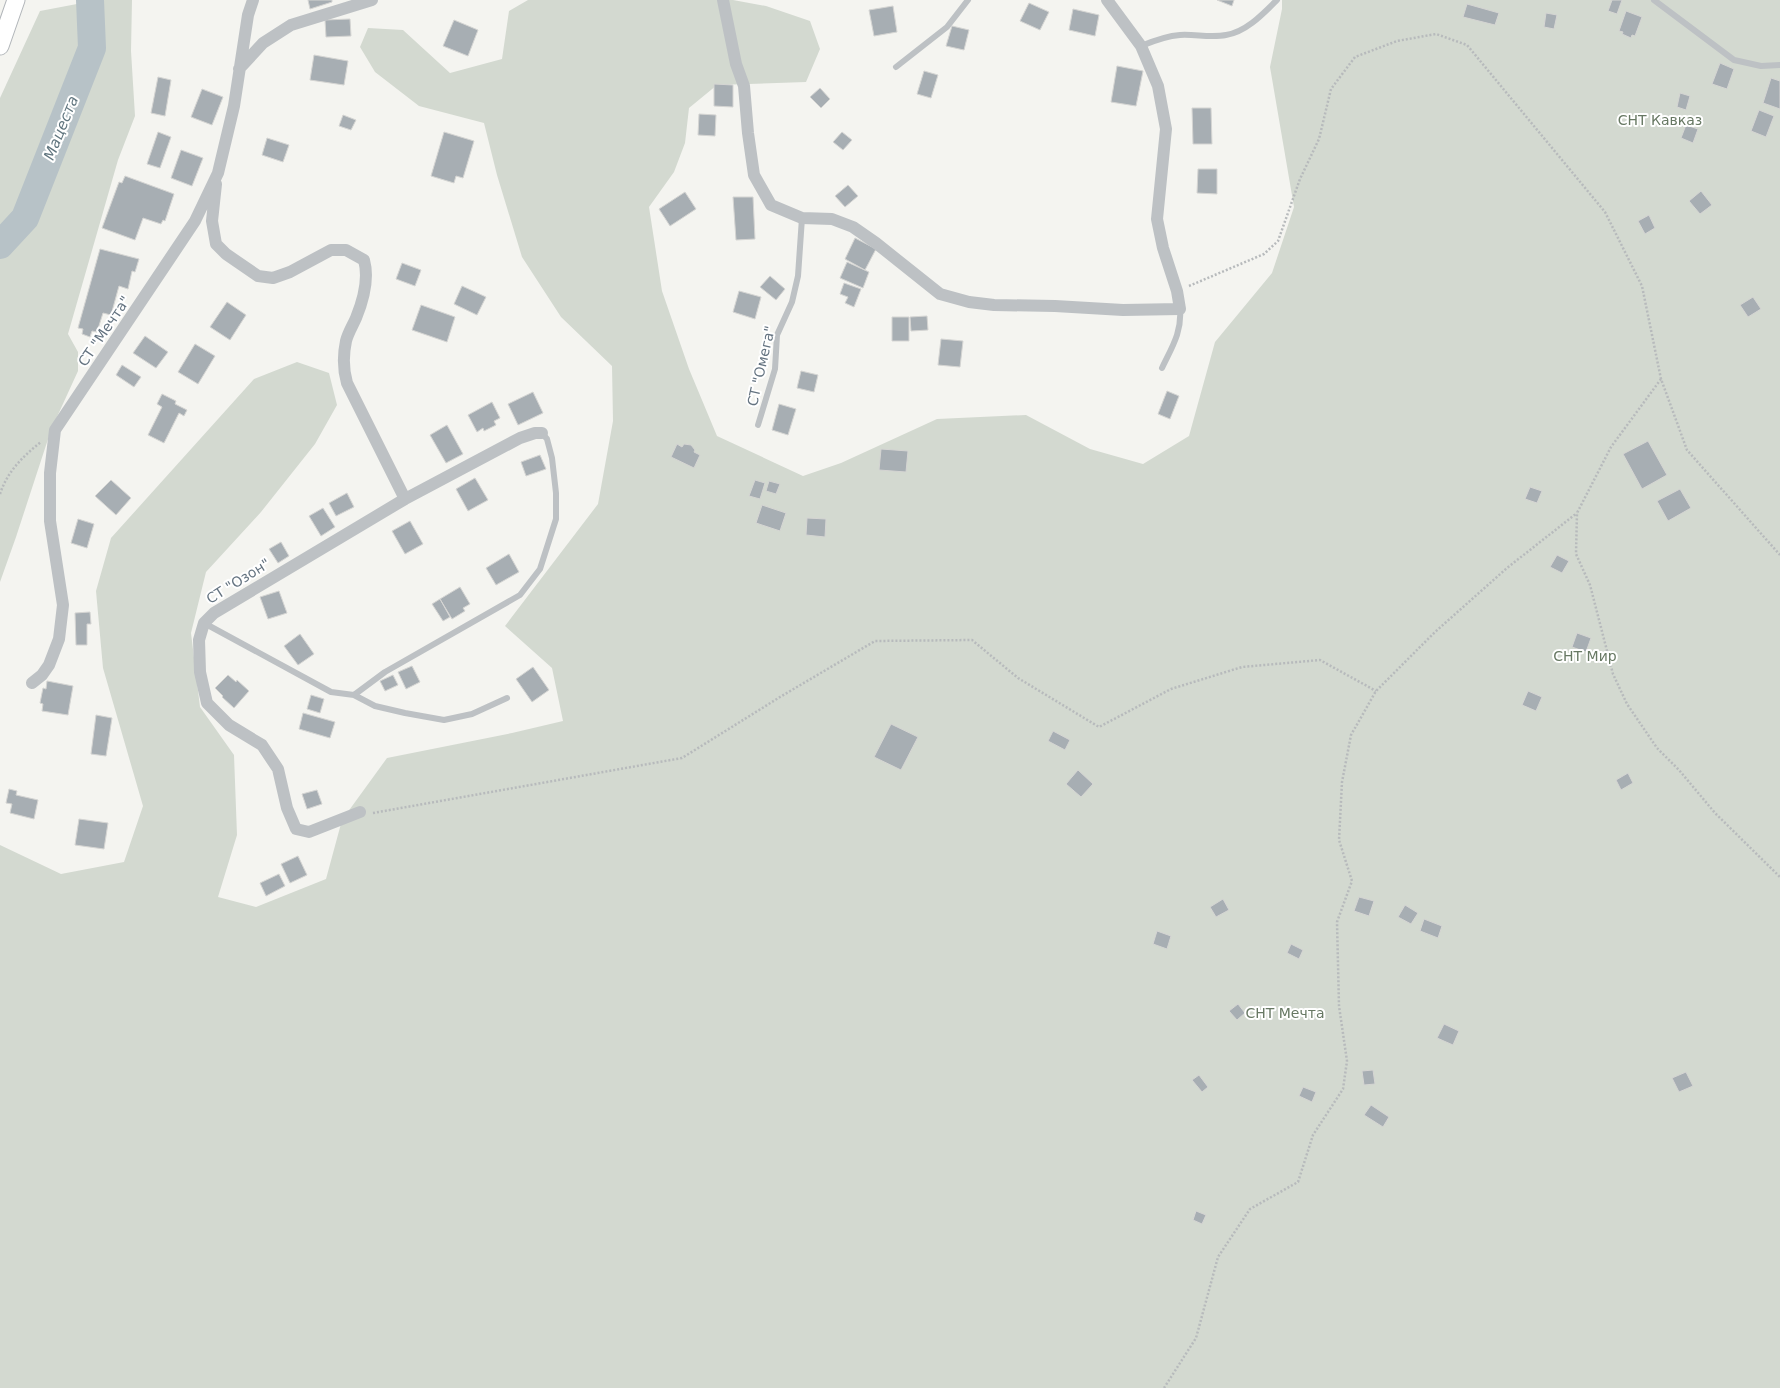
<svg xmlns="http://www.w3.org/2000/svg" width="1780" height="1388" viewBox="0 0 1780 1388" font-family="'DejaVu Sans',sans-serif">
	<rect width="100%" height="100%" fill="#f4f4f0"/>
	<path fill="#d3d9d0" d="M98,0h34l-1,51 4,65 -17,44 -50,174 10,18v19l-27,59 -35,107 -16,45v-484l40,-87z
		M528,0h205l33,6 44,15 10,28 -14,33 -89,3 -28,23 -4,35 -11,29 -25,35 13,84 27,78 28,67 86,40 38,-13 96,-44 89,-4 64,34 53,15 46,-28 26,-94 57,-69 22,-66 -24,-140 12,-58v-9h498v1388h-1780v-543l61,29 63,-12 19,-56 -40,-138 -7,-77 15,-53 143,-159 43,-17 32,11 8,32 -22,39 -54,68 -55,60 -15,61 9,74 34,48 3,80 -19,62 38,10 70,-28 16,-59 45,-62 125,-25 51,-12 -11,-53 -47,-42 93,-122 15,-83 -1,-55 -51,-49 -39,-60 -25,-82 -13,-52 -65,-17 -44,-34 -15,-25 8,-19 35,2 47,43 52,-14 7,-48z"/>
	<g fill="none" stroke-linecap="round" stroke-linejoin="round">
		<path stroke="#b7c2c7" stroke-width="28" d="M0,245l25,-27 67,-170 -2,-48"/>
	</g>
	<path fill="#a7aeb3" stroke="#d5d5d3" d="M308,0h24v2l-22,7z
		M1217,0h17l-2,6z
		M1612,0h10l-5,14 -9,-3z
		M1029,3l20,9 -9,18 -20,-9z
		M1467,4l32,9 -4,12 -32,-8z
		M893,6l4,26 -23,4 -5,-26z
		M1073,9l26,6 -4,21 -26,-6z
		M1626,11l16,6 -7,19 -3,-1 -1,3 -9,-4 1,-2 -4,-1z
		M1546,13l11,2 -3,14 -10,-2z
		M350,19l1,17 -25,1 -1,-17z
		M454,20l24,10 -10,26 -25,-10z
		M952,26l17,4 -5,20 -18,-4z
		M314,55l34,6 -4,24 -34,-5z
		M1720,63l14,6 -7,20 -15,-5z
		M1117,66l26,5 -7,35 -25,-4z
		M924,71l14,4 -7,23 -14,-4z
		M158,77l13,3 -6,36 -14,-3z
		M1771,78l9,3v28l-17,-6z
		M714,84l19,1v22l-19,-1z
		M820,88l10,11 -9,9 -11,-11z
		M202,89l21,8 -11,28 -21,-8z
		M1680,93l10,3 -4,14 -9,-3z
		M1192,108h19l1,36h-19z
		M1759,110l15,6 -8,21 -15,-6z
		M699,114l17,1 -1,21 -17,-1z
		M343,115l13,5 -5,10 -12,-4z
		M1686,125l12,4 -5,14 -12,-5z
		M158,132l13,5 -11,31 -13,-4z
		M444,132l30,9 -11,37 -7,-2 -2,7 -23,-7z
		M842,132l10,8 -9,10 -10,-8z
		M267,138l22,7 -6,17 -21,-7z
		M181,150l22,8 -11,28 -21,-8z
		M1198,169h19v25l-20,-1z
		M125,176l49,18 -9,27 -2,-1 -2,4 -18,-6 -8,22 -33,-12 17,-46 3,1z
		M848,185l10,11 -13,11 -10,-11z
		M1701,191l11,14 -12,9 -11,-13z
		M685,192l11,17 -26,17 -11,-17z
		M733,197h20l2,42 -19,1z
		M1649,215l6,13 -10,6 -7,-13z
		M855,238l21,11 -11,21 -20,-11z
		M100,249l39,10 -4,13 -3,-1 -4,18 -9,-3 -8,29 -8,-2 -6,19 -5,-1 -2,6 -8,-3 1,-5 -5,-1z
		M847,262l22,10 -6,16 -23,-10z
		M402,263l19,7 -6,16 -19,-7z
		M770,276l15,13 -9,11 -16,-13z
		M844,283l17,6 -7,18 -9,-4 3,-6 -8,-3z
		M462,286l24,11 -9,18 -23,-11z
		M739,291l22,6 -6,22 -22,-7z
		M1753,297l8,12 -13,8 -8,-12z
		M227,302l19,13 -16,25 -20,-13z
		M421,305l34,12 -8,25 -35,-12z
		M927,316l1,14 -17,1 -1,-14z
		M892,317h17v24h-17z
		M145,336l23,16 -12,16 -23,-15z
		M941,339l22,2 -3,26 -22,-2z
		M195,344l20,12 -17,28 -20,-12z
		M122,365l19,12 -7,10 -18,-12z
		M801,371l17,4 -4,17 -17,-4z
		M1167,391l12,5 -9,23 -12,-5z
		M533,392l10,21 -25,12 -10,-21z
		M162,394l14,7 -1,3 12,6 -3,6 -5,-3 -15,30 -16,-8 14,-28 -5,-3z
		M492,402l8,16 -6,3 2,4 -12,6 -1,-3 -6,4 -9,-17z
		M779,404l17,5 -8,26 -16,-5z
		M447,425l16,29 -17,9 -16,-28z
		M1648,441l19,34 -25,14 -19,-35z
		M677,444l5,3 2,-3 7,1 4,5 -1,2 6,3 -6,13 -23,-11z
		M881,449l27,2 -2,21 -27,-2z
		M540,455l6,14 -20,7 -5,-14z
		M475,478l13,22 -20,11 -12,-22z
		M111,480l20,18 -15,17 -21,-19z
		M755,480l10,3 -5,16 -11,-3z
		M769,481l11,3 -4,10 -10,-3z
		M1530,487l12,4 -5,12 -12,-4z
		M1680,489l11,19 -23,13 -11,-20z
		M347,493l7,14 -18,9 -7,-13z
		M762,505l24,8 -6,18 -24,-8z
		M323,508l12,19 -14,9 -12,-20z
		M807,518l19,1 -1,18 -19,-2z
		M78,519l16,5 -7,24 -16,-5z
		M410,521l13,23 -18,10 -13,-23z
		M281,542l8,14 -11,7 -9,-14z
		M509,554l10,18 -23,13 -10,-17z
		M1557,555l12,6 -7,12 -12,-6z
		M460,587l10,17 -7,4 2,3 -13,8 -12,-20z
		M279,591l8,22 -19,6 -8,-22z
		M440,599l10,18 -7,4 -11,-17z
		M90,612l1,12h-4v21h-11l-1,-32z
		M1577,633l14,5 -5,14 -14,-5z
		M300,634l14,20 -16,11 -14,-19z
		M412,666l8,16 -14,7 -8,-17z
		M533,667l16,23 -17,12 -16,-23z
		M228,675l8,7 1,-2 12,11 -15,17 -12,-11 1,-1 -8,-8z
		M393,675l5,10 -13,6 -5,-10z
		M47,681l26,5 -5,29 -26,-4 1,-7 -3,-1 3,-15 3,1z
		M1528,691l14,6 -6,14 -14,-6z
		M311,695l13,4 -4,14 -13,-4z
		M303,713l32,9 -5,16 -31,-9z
		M96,715l16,3 -6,38 -15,-2z
		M891,724l27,13 -17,33 -27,-13z
		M1053,731l17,9 -5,10 -17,-9z
		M1078,770l15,14 -12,13 -15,-13z
		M1628,773l5,10 -12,7 -5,-10z
		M9,789l8,2 -1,4 22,5 -4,19 -24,-6 2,-9 -6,-1z
		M317,790l5,14 -15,5 -5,-15z
		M79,819l29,4 -4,26 -29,-4z
		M298,856l9,19 -17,8 -9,-19z
		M279,874l6,12 -19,10 -6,-13z
		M1359,897l15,4 -5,15 -15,-5z
		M1223,899l6,11 -13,7 -6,-10z
		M1405,905l13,8 -7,11 -13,-7z
		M1424,919l18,7 -4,12 -18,-7z
		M1157,931l14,5 -4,13 -14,-5z
		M1291,944l12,6 -4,9 -12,-6z
		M1238,1004l7,9 -8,7 -8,-9z
		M1444,1024l15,7 -6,14 -16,-7z
		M1373,1070l2,14 -11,1 -2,-14z
		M1686,1072l7,14 -14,6 -7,-14z
		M1199,1075l9,12 -6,5 -10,-12z
		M1303,1087l13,5 -4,10 -13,-6z
		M1371,1105l18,12 -6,10 -19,-12z
		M1196,1211l10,4 -4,9 -9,-4z"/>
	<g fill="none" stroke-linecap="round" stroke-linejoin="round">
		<g stroke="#b2b6ba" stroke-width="19">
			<path id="secondary" d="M0,46l16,-46"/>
		</g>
		<path stroke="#b7babc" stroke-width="2.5" stroke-dasharray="2 2" stroke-linecap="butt" d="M1189,286l75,-32 14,-13 22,-62 19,-40 12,-50 24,-32 42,-16 39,-7 31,11 138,167 37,74 19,93 26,71 93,105
			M1661,379l-50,68 -34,66 -1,41 14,31 23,89 14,30 30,44 22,22 36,43 65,64
			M0,494c7,-22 23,-38 41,-52
			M373,813l309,-55 98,-61 95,-56 97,-1 46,38 81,49 72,-38 71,-22 78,-7 56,31
			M1164,1388l32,-50 22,-81 32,-48 48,-27 15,-47 30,-46 4,-28 -8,-55 -2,-84 15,-41 -13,-41 3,-58 9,-47 25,-44 59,-59 72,-64 70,-55"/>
		<path stroke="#bdc1c4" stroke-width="6" d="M1654,0l80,60 27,6 19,-1
			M1141,46c12,-5 25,-10 39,-11 15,-1 31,3 46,0 20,-3 37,-21 51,-35
			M896,67l51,-40 21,-27
			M1162,368c10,-21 20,-36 18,-59
			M758,425l17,-56 2,-34 15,-33 6,-26 4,-58
			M204,623l127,69 23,3 31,-23 135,-77 20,-26 16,-50v-26l-4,-35 -5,-19 -5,-6
			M354,695l21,11 30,7 39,7 28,-6 35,-16"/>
		<path stroke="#bdc1c4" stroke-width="12" d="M723,0l13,64 8,22 4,47 6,42 17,30 31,13 30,1 21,8 23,16 64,51 29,8 25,3 61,1 68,4 57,-1 -3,-18 -14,-43 -6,-29 9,-90 -8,-43 -17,-40 -34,-46
			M239,69l24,-26 28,-18 81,-25
			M216,184l-4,37 4,23 10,10 32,22 15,2 17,-6 41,-22h15l18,10c5,18 -1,41 -8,58 -3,7 -8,15 -10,23 -3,14 -3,28 1,42l58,116
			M32,683l10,-8 7,-10 10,-26 4,-34 -13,-84v-48l5,-43 140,-209 23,-48 16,-67 14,-91 5,-15
			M360,812l-51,20 -13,-3 -9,-21 -9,-39 -16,-24 -33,-20 -22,-22 -7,-31 -1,-32 5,-17 10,-10 191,-114 115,-61 15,-5h7"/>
		<use href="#secondary" stroke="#fff" stroke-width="17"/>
	</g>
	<g text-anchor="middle" stroke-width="4" stroke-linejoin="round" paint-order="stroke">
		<g font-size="14" fill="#677863" stroke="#fff">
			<text x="1660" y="125">СНТ Кавказ</text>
			<text x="1585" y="661">СНТ Мир</text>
			<text x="1285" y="1018">СНТ Мечта</text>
		</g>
		<g font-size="14" fill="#647380" stroke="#fff">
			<text transform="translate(104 331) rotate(-56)" y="5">СТ "Мечта"</text>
			<text transform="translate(761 366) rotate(-77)" y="5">СТ "Омега"</text>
			<text transform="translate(238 581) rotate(-32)" y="5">СТ "Озон"</text>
		</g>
		<g font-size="15" font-style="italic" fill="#60757e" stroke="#fff">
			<text transform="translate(61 128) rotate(-68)" y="5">Мацеста</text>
		</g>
	</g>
</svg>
